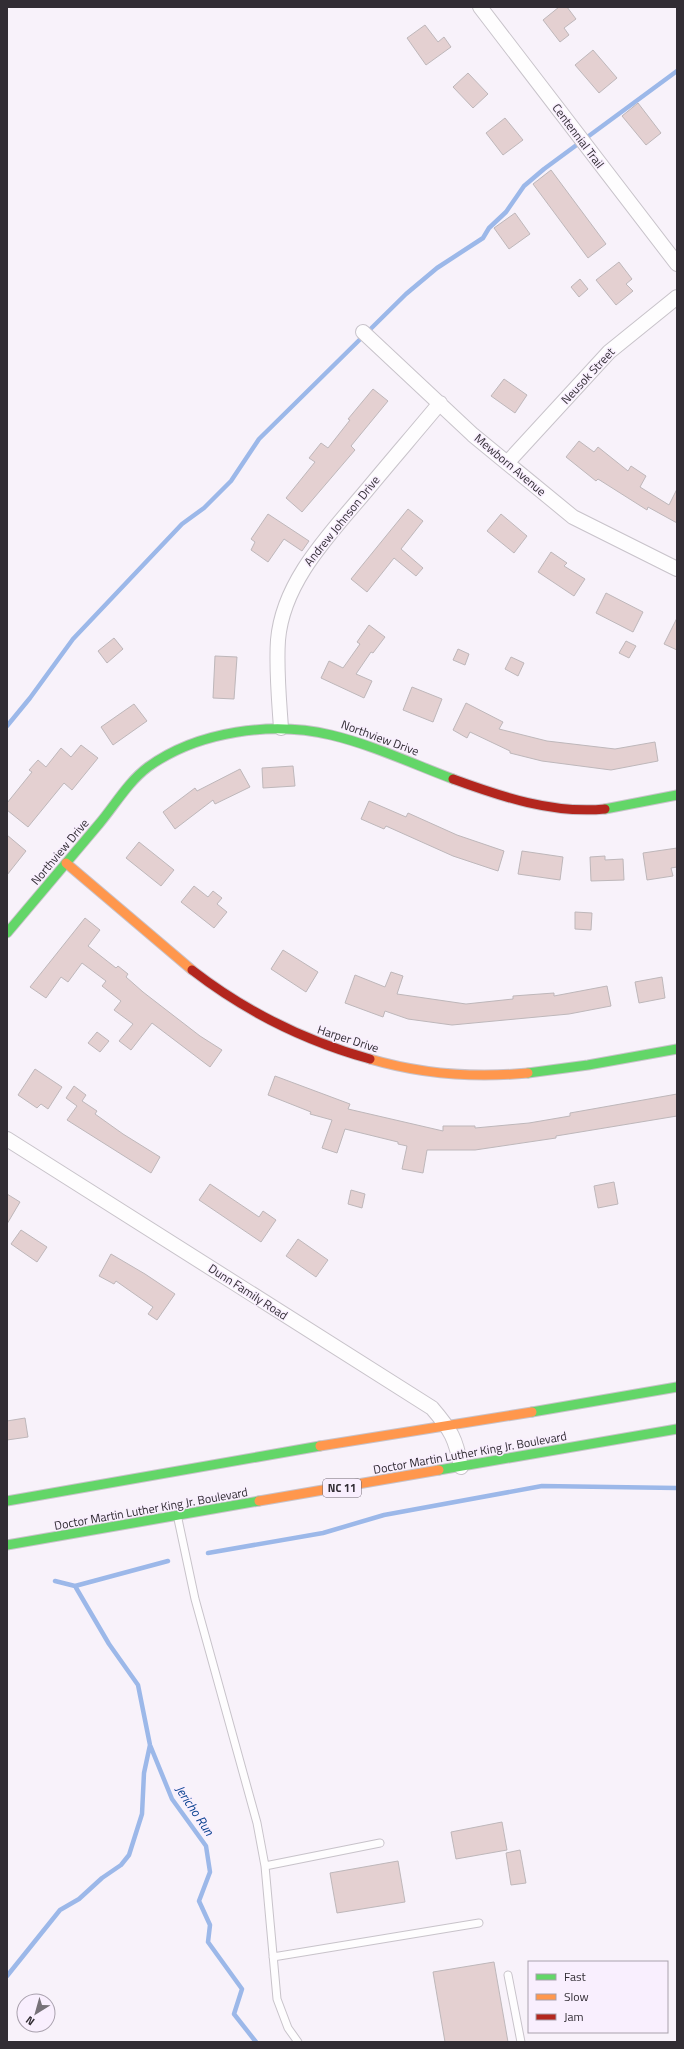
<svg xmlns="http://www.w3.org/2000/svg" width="684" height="2049" viewBox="0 0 684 2049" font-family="'Titillium Web',sans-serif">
	<rect width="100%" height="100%" fill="#f8f2fa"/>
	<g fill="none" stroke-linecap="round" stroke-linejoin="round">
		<path stroke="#9cb8e9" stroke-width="4.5" d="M7,726l23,-28 43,-59 109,-115 22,-16 27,-27 28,-42 147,-145 31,-26 46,-30 6,-10 17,-16 18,-26 20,-17 133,-98
			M208,1553l115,-20 61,-18 158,-29 135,2
			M55,1581l20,5 34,58 29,41 12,60 22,54 34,47 4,26 -11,29 11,24 -2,17 34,47 -8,25 22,28
			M75,1586l93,-25
			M7,1976l53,-66 19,-11 23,-21 19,-13 8,-10 13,-41 2,-41 6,-28"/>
	</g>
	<path fill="#e4d0d1" stroke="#beb7ba" d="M559,7h8l9,12 -12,9 5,7 -9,7 -17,-22z
		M425,25l13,17 6,-5 7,10 -25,18 -19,-27z
		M593,50l24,28 -18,15 -24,-28z
		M468,73l20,21 -15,14 -20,-21z
		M638,103l23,30 -15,12 -24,-29z
		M505,118l18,22 -20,15 -17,-22z
		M551,170l55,74 -18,14 -55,-74z
		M515,213l15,21 -21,15 -15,-21z
		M619,262l13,17 -6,5 7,7 -17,14 -20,-25z
		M580,279l8,10 -9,8 -8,-10z
		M504,379l23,16 -12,18 -24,-17z
		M373,389l15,12 -37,45 4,4 -53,62 -16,-14 29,-36 -6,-4 12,-15 7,5 22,-28 -2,-1z
		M579,441l15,11 4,-5 30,24 3,-5 15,10 -6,11 29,18 8,-16v34l-29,-16 -1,3 -49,-31 -2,2 -30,-24z
		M408,509l15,12 -22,28 22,19 -7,8 -22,-18 -27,34 -16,-13z
		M268,514l41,27 -7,10 -18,-12 -16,23 -17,-12 4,-8 -4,-3z
		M501,514l26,22 -13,17 -27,-22z
		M551,552l16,11 -3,3 21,13 -11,17 -36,-24z
		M606,593l37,19 -10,20 -37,-19z
		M677,618v32l-13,-6z
		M369,625l16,12 -12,16 -2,-1 -15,22 16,7 -8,17 -43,-20 8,-17 14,7 17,-24 -3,-2z
		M114,638l9,11 -16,14 -9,-12z
		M626,641l10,5 -7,12 -10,-5z
		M458,649l11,5 -4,11 -12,-5z
		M215,656l22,1 -3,42 -21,-1z
		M511,657l13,6 -6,13 -13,-7z
		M412,687l30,12 -9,23 -30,-12z
		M466,703l37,19 -4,7 48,12 68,8 40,-7 3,19 -47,9 -69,-9 -32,-8v-2l-40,-19 -3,6 -14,-8z
		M134,704l13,17 -34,24 -12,-18z
		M81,745l17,13 -26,32 -8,-7 -36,44 -21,-17v-7l25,-31 -3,-2 9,-10 8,7 15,-19 10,9z
		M293,766l2,20 -32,2 -1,-20z
		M240,769l10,18 -35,17 -2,-4 -38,29 -12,-17 32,-24 2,3z
		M369,801l37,16 2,-4 49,22 47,16 -6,20 -45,-15 -67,-30 -2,3 -23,-10z
		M7,835l19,16 -19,24z
		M139,842l35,28 -13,16 -35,-28z
		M677,848v19l-6,1 2,8 -26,4 -4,-27z
		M522,851l41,6 -3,23 -42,-6z
		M605,856v4l18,-1 1,21 -33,1 -1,-24z
		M194,886l14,11 5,-6 9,7 -5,6 10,8 -13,16 -33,-26z
		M575,912l17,1 -1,17 -16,-1z
		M85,918l15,12 -12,16 28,22 2,-2 10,8 -2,3 17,15 57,44 22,14 -12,17 -58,-44 -21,27 -12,-9 14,-17 -19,-14 7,-9 -19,-15 4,-5 -24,-18 -14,19 -7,-5 -15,21 -16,-11z
		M283,950l35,22 -12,20 -35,-23z
		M391,972l12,4 -6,18 69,10 47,-5v-3l41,-3v3l53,-10 4,20 -42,8 -117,11 -44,-6 -23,-8 -2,6 -38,-14 10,-28 30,12z
		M662,977l3,21 -26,5 -4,-21z
		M97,1032l12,9 -9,11 -12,-9z
		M35,1069l27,18 -14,22 -7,-5 -4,4 -19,-13z
		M275,1076l75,28 -2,5 95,22v-5h32v2l54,-5 41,-7v-3l107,-19v22l-121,20v2l-81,12h-48l-4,23 -21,-4 5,-23 -9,-2v-2l-53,-13 -8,24 -15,-5 10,-28 -22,-6 1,-2 -43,-17z
		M74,1086l12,9 -4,6 15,10 -2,3 28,20 37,23 -9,16 -84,-53 10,-14 -11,-8z
		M614,1182l4,22 -20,4 -4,-22z
		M210,1184l49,33 4,-6 13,9 -15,22 -62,-42z
		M351,1190l14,4 -3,14 -14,-4z
		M7,1194l13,8 -13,22z
		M21,1230l26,17 -10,15 -26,-18z
		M298,1239l30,21 -12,17 -30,-21z
		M111,1254l34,20 30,20 -18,26 -9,-6 5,-7 -37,-26 -2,3 -15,-8z
		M25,1418l3,19 -21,3v-19z
		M502,1822l5,28 -51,9 -5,-27z
		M520,1850l6,33 -15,2 -5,-32z
		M398,1861l7,41 -68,11 -7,-40z
		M494,1962l14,80h-63l-12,-70z"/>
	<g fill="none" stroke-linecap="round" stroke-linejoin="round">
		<g stroke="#c8c3ca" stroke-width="9">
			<path id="lane" d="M178,1519l17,80 62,224 8,43 12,133 11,29 10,14
				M265,1866l115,-23
				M273,1957l206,-34
				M508,1975l13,67"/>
		</g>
		<g stroke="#c8c3ca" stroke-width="16">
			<path id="street" d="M480,7l197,257
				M363,332l110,103 100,82 104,52
				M507,463l102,-111 68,-55
				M281,728c-2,-29 -5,-59 -3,-88 5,-59 52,-106 88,-149 24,-29 49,-58 74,-88
				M7,1139l425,269c19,22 24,31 29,59"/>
		</g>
		<g stroke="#c8c3ca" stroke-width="11">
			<path id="fast" d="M605,809l72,-14
				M7,933c30,-36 61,-72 92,-109 16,-19 29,-42 49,-57 50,-36 124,-46 183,-32 42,10 82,29 122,44
				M528,1073l60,-8 89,-16
				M532,1412l145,-25
				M439,1470l238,-41
				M7,1501l313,-55
				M7,1545l252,-44"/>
		</g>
		<g stroke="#c8c3ca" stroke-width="11">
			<path id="slow" d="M66,863l126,107
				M370,1059c51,15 105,19 158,14
				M320,1446l212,-34
				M259,1501l180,-31"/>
		</g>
		<g stroke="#c8c3ca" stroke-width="11">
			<path id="jam" d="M453,779c49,18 100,35 152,30
				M192,970c53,41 113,71 178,89"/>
		</g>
		<use href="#lane" stroke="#fefdfe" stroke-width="7"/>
		<use href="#street" stroke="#fefdfe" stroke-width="14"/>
		<use href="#fast" stroke="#63d668" stroke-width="9"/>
		<use href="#slow" stroke="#ff974d" stroke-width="9"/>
		<use href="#jam" stroke="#b3261e" stroke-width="9"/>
	</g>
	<g text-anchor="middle" stroke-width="3" stroke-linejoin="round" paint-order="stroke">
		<rect fill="#f9effe" stroke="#6e6771" stroke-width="1" x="323" y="1479" width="38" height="18" rx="3"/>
		<g font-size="11" font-weight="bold" fill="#322d34">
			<text x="342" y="1492">NC 11</text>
		</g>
		<g font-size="12" fill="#322d34" stroke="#f9effe">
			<text transform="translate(578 136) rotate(53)" y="4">Centennial Trail</text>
			<text transform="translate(588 376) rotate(-47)" y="4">Neusok Street</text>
			<text transform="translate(510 465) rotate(40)" y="4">Mewborn Avenue</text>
			<text transform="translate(342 521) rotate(-51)" y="4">Andrew Johnson Drive</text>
			<text transform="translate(380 738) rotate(20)" y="4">Northview Drive</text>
			<text transform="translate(60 852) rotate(-50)" y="4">Northview Drive</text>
			<text transform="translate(348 1039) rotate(18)" y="4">Harper Drive</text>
			<text transform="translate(248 1292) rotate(33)" y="4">Dunn Family Road</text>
			<text transform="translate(470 1453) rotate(-10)" y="4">Doctor Martin Luther King Jr. Boulevard</text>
			<text transform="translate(151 1509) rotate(-10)" y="4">Doctor Martin Luther King Jr. Boulevard</text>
		</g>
		<g font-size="13" font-style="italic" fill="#0b4390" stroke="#f9effe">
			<text transform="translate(195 1810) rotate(56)" y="5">Jericho Run</text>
		</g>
	</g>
	<rect width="684" height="2049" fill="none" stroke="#322d34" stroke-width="16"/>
	<rect x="528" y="1961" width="140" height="72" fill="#f9effe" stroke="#a9a1ad"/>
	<rect x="536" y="1974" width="20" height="6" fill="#63d668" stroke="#a9a1ad"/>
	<text x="564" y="1981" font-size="12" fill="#322d34">Fast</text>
	<rect x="536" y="1994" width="20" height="6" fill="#ff974d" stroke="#a9a1ad"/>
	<text x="564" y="2001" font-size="12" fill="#322d34">Slow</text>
	<rect x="536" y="2014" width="20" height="6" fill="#b3261e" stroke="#a9a1ad"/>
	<text x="564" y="2021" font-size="12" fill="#322d34">Jam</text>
	<g transform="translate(36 2013) rotate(217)"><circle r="19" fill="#f9effe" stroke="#a9a1ad"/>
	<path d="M0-3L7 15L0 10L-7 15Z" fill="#777279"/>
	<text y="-6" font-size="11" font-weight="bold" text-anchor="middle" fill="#322d34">N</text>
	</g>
</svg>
